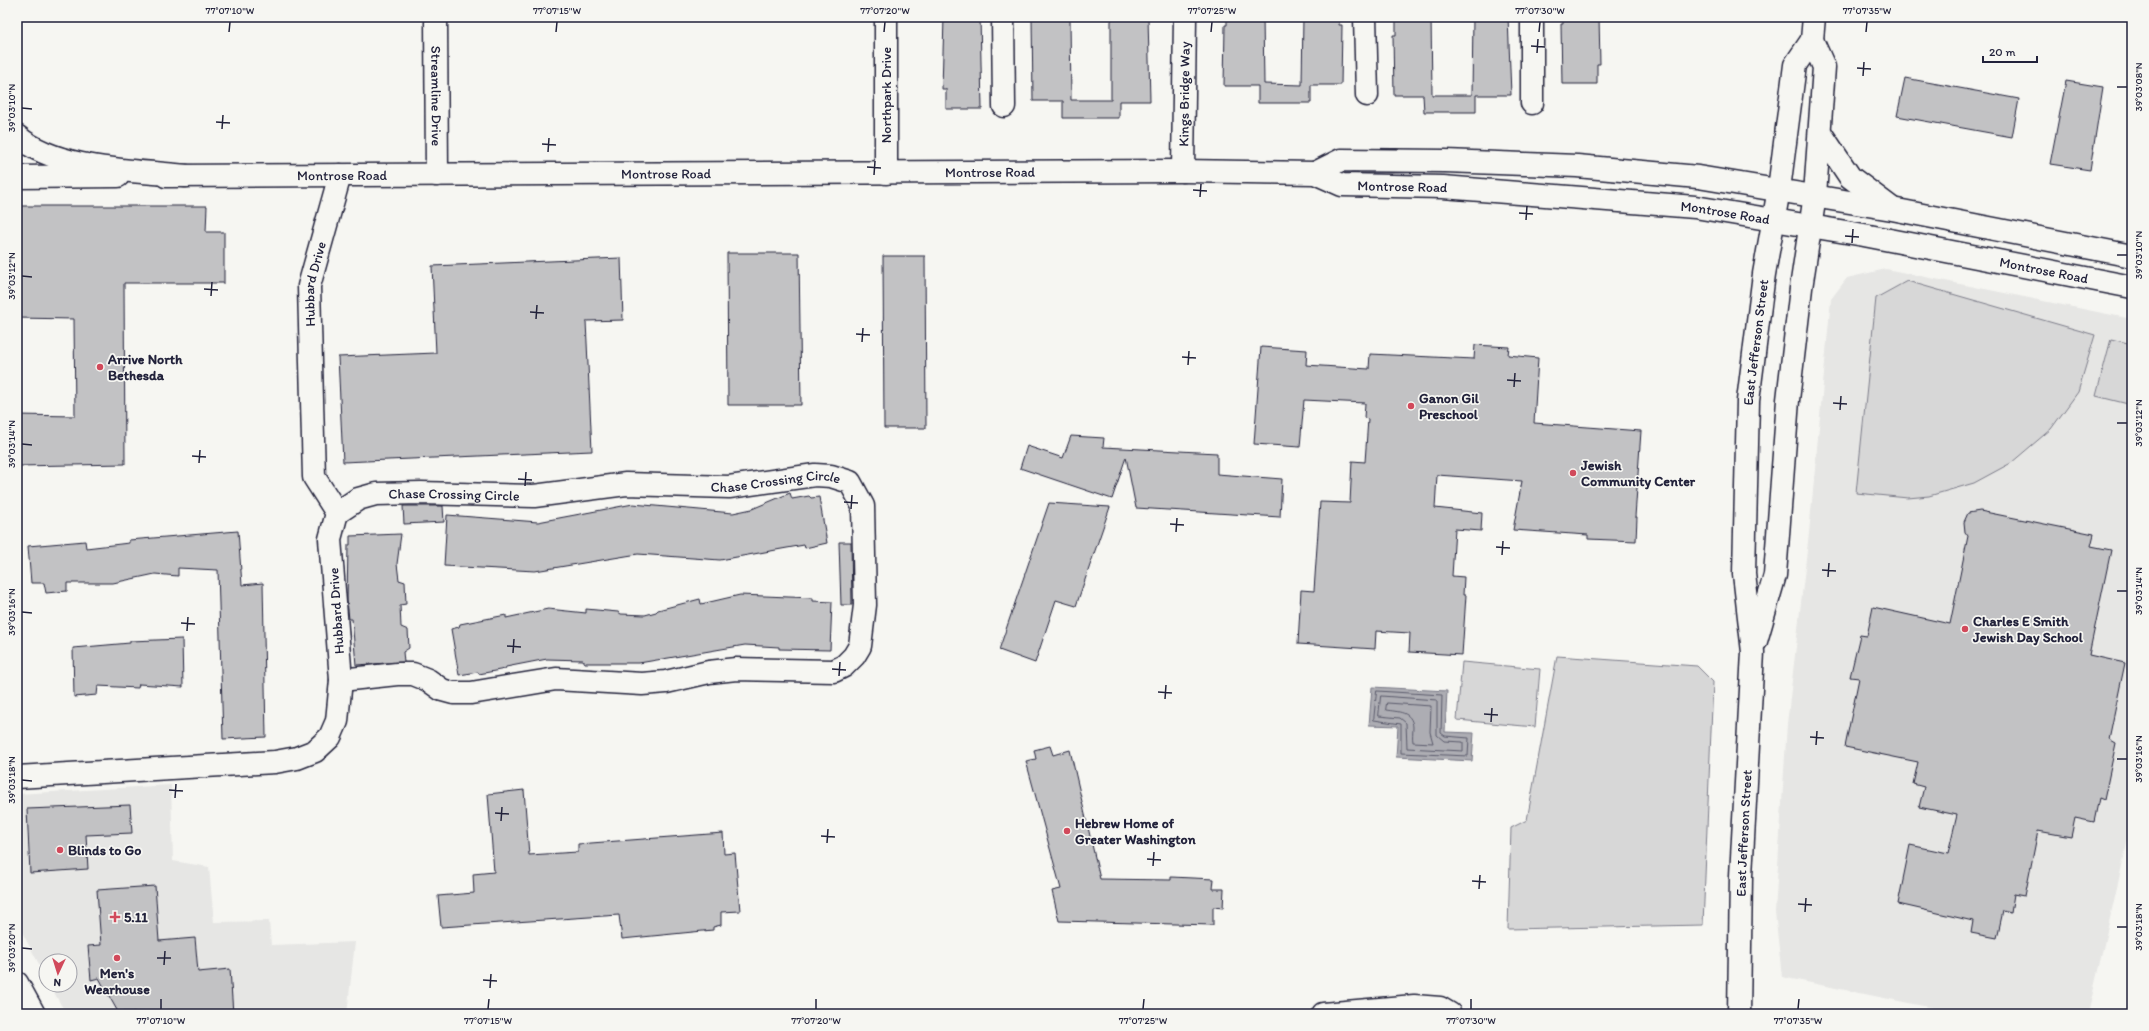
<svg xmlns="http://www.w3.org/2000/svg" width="2149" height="1031" viewBox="0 0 2149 1031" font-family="Itim,sans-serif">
	<rect width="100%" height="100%" fill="#f6f6f2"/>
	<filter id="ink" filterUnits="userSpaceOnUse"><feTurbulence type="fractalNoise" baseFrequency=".025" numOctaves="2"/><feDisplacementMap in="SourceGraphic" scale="8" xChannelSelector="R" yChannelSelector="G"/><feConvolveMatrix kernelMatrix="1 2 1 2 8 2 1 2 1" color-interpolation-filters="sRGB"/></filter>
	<g filter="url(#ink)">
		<path fill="#e6e6e4" d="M1886,269l246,50v503l-44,192h-126l-180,-37 -7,-65 12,-188 22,-191 22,-234 16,-21z
			M171,785l2,76 36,6 5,55 55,-1 2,24 84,-3 -8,72h-281l-16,-29h20v-24h-24v16l-29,-54v-129z"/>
		<path fill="#d7d7d7" stroke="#7c7c89" d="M1907,281l188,54 -17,57 -27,37 -40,34 -37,20 -45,13 -21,2 -52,-5 20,-195z
			M2111,339l21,5v61l-36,-9z
			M1557,656l140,10 16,16 -10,243 -195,4 3,-101 16,-8z
			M1462,662l78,7 -5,58 -78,-7z"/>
		<path fill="#adadb3" stroke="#757583" d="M1372,687l75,4 -2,41 29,1 -2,28 -76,-4 2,-31 -29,-1z"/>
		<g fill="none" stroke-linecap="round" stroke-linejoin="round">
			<path stroke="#5a5a6b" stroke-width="1" d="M1377,691l65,4 -1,38 4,3 24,2 -1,18 -67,-3v-29l-27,-4z
				M1381,696l56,4v35l7,6 19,1v9l-56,-3 -1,-25 -6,-5 -21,-2z
				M1387,703l44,3 -1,26 3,11 -20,-1c-1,-5 0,-10 0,-15 -1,-16 -15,-15 -27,-17z"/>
		</g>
		<path fill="#c2c2c4" stroke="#22223b" d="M944,17h36l2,92h-36v-20h-4z
			M1032,17h36l2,4 1,79h40v-79l2,-4h35l2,84h-31v17h-56v-17h-30z
			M1227,17h36l1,67 38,1 1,-68h36v8h3l-1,60h-30v18h-53v-17h-34l1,-61h2z
			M1396,17h35l1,78h40l1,-78h35l3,78h-35v17h-52l-1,-17h-29l-1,-60h3z
			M1563,17h36l1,47h-3v20h-35l-1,-60h2z
			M1905,78l114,21 -7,38 -115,-21z
			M2066,81l37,6 -13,83 -40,-6z
			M17,206h190l-1,26h18v51h-100l1,181 -108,2v-51l58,1 -1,-97 -57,-1z
			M727,253h72l2,152h-73z
			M883,256h42l1,172h-42z
			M621,258l2,62 -37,1 6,130 -249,11 -5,-105 98,-4 -4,-87z
			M1475,345l34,2 -1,8 30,3 -4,65 107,8 -6,86h2l-1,24 -48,-2v-4l-75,-5 9,-49 -85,-6 -2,33 47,5 -1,18 -26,-2 -3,47 12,1 -1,18h3l-4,60 -53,-3 1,-19 -34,-2 -1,18 -77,-5 3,-54 13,1 6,-89 30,1 2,-42 13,1 3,-43 -4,-1 1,-15 -61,-3 -4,47 -46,-3 7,-97 46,3 -1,15 63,4 1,-15 104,5z
			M1071,436l33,2 -1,9 114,6v21l65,5 -2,38 -144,-9 -10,-51 -14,42 -92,-31 7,-22 36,12z
			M790,493l2,6 17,-3 2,2 8,-1 8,46 -22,5 -1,-3 -84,15 -82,-6 -103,17 -91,-5 3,-51 91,7 95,-18 100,9 19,-4z
			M1049,503l61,4 -34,99 -20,-6 -21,63 -36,-13z
			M403,506h40l1,16 -40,2z
			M1980,511l114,23 -3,12 20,4 -22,105 36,8 -16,76 7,4 -12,57 -5,-2 -5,24 -19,-4 -4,19 -33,-6 -13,65 -11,-2 -3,19 -8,-2 -6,27 -26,-5 2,-12 -75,-17 12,-59 38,8 9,-38 -38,-8 5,-20 -11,-3 5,-22 -73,-15 14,-69 -9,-1 10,-42 7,1 6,-29 77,17 18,-88 -3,-4 -1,-10 4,-9z
			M238,531l4,54 21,-2 3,154 -43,2 -5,-169 -40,-2v8l-23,-2 -42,9h-46v8l-21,2 -2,-10h-13l-3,-37 57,-5 1,7 43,-5v-3z
			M401,534l-4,30 2,16 6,2 1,22 -6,1 1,22 7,3 1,18 -6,4 1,10 -48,3 -4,-46h-3l-2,-18 1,-56h2v-9z
			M839,542h12l1,63h-11z
			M740,595l73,3v3l19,1 -2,48 -51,-1v-2l-34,-2 -106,18h-54l-2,-3 -36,-1 -41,8 -1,2 -26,5 -1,-2 -19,3 -8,-46 8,-2 1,-3 46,-9v3l42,-9 38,4v-4l32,3 3,2 24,1 11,-3 2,-2 42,-11 1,5z
			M182,639l1,48 -44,-3 -1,4 -40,-2 -1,9 -23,2 -1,-49 57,-5v-2z
			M1050,746l3,9 17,-5 30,129 71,1v-3l43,2 -1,10h11l-1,19 -10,-1v18l-154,-4 -7,-30 9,-2 -35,-128 10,-2 -2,-9z
			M524,790l5,65 49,-3v-8l145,-11 1,21 11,-1 5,58 -19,1v13l-8,2v3l-91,9 -3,-24 -178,12 -3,-31 36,-3 -1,-19 21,-2 -6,-78z
			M130,805l2,28 -46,2 2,34 -58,4 -3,-64z
			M155,886l4,55 36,-3 3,34 32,-3 3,45 -115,-2 -19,-34 -8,2 -3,-34 13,-1 -4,-55z"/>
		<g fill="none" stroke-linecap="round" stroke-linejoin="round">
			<g stroke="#22223b" stroke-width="25">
				<g id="minor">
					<path id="s1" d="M436,17l1,158"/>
					<path d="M886,17v156"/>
					<path d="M1003,17l1,89"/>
					<path d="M1365,17l2,78"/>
					<path d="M1532,17v86"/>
					<path id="s2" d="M1183,171l2,-154"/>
					<path id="s3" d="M337,513l21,-14 18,-5 45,-1 113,3 92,-12 103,3 86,-12 16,1 19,6 13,24 2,99 -5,41 -6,10 -10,10 -10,5 -98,-2 -27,3 -43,10 -24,2 -86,-5 -85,14h-18l-11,-3 -14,-10 -15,-6h-16l-56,6"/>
					<path id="s4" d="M17,777l258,-15 22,-4 18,-7 15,-14 7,-16 4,-41 -11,-141 7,-26 -23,-36 -5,-191 31,-111"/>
					<path d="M1323,1014l91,-8 26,2 10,6"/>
				</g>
			</g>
			<g stroke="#22223b" stroke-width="25">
				<g id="tertiary">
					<path d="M1820,132l30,45 40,30"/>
					<path d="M1315,173l26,-13 104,1 132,5 121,11 194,32 240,47"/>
					<path id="s5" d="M166,176l1017,-5 132,2 27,12 101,2 252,20 169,28 268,52"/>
					<path d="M17,177l101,-1"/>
					<path d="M1756,641l19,-66 13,-175 13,-112 14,-93 9,-128 -12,-27"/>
					<path id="s6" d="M1739,1014l2,-138 12,-224 -9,-78 4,-173 16,-127 15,-85 16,-124 17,-25 2,-23"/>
				</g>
			</g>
			<g stroke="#22223b" stroke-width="25">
				<path id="primary" d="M17,136c41,35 118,34 169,40
					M17,983l17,31"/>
			</g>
			<use href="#minor" stroke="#f6f6f2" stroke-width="22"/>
			<use href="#tertiary" stroke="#f6f6f2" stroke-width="22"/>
			<use href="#primary" stroke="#f6f6f2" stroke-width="22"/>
		</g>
	</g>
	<path fill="none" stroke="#22223b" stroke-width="1.5" d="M229,32l1,-10M556,32l1,-10M884,32l1,-10M1211,32l1,-10M1539,32l1,-10M1866,32l1,-10M1531,46l14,1M1537,53l1,-14M1857,68l14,1M1863,76l1,-14M2117,87h10M22,108l10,1M216,122l14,1M222,129l1,-14M542,144l14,1M548,152l1,-14M867,167l14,1M874,175l1,-14M1193,190l14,1M1200,197l1,-13M1519,213l14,1M1526,220l1,-14M1845,236l14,1M1852,243l1,-14M2117,255h10M22,276l10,1M204,289l14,1M211,296l1,-14M530,312l14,1M536,319l1,-14M856,334l14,1M862,342l1,-14M1182,357l14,1M1188,365l1,-14M1507,380l14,1M1514,387l1,-14M1833,403l14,1M1840,410l1,-14M2117,423h10M22,444l10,1M192,456l14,1M199,463l1,-13M518,479l14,1M525,486l1,-14M844,502l14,1M851,509l1,-14M1170,524l14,1M1176,532l1,-14M1496,547l14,1M1502,555l1,-14M1822,570l14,1M1828,577l1,-14M2117,591h10M22,612l10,1M181,623l14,1M187,631l1,-14M507,646l14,1M513,653l1,-14M832,669l14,1M839,676l1,-14M1158,692l14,1M1165,699l1,-14M1484,714l14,1M1491,722l1,-14M1810,737l14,1M1816,745l1,-14M2117,759h10M22,780l10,1M169,790l14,1M175,798l1,-14M495,813l14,1M501,821l1,-14M821,836l14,1M827,843l1,-14M1147,859l14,1M1153,866l1,-14M1472,881l14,1M1479,889l1,-14M1798,904l14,1M1805,912l1,-14M2117,927h10M22,948l10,1M157,958h14M164,965l1,-14M483,980l14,1M490,988l1,-14M161,1009v-10M488,1009l1,-10M816,1009v-10M1143,1009l1,-10M1471,1009v-10M1798,1009l1,-10"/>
	<g fill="#d1495b" stroke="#f6f6f2" stroke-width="1.5">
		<circle cx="100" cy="367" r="4"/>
		<circle cx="1411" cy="406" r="4"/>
		<circle cx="1573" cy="473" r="4"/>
		<circle cx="1965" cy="629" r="4"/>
		<circle cx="1067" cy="831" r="4"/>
		<circle cx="60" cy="850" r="4"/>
		<path d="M113 911h4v4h4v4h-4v4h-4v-4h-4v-4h4z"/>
		<circle cx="117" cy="958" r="4"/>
	</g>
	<g text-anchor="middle" stroke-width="3.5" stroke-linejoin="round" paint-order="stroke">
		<g font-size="14" fill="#22223b" stroke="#f6f6f2">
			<text dy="5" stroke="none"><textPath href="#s2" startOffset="77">Kings Bridge Way</textPath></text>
			<text transform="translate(886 95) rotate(-90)" y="5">Northpark Drive</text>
			<text dy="5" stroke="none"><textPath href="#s1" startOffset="79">Streamline Drive</textPath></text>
			<text dy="5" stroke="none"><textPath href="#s5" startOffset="824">Montrose Road</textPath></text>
			<text dy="5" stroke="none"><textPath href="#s5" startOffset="500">Montrose Road</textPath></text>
			<text dy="5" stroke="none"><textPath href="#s5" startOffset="176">Montrose Road</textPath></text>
			<text dy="5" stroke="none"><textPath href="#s5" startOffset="1239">Montrose Road</textPath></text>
			<text dy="5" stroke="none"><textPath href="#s5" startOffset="1563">Montrose Road</textPath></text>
			<text dy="5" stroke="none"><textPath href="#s5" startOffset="1887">Montrose Road</textPath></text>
			<text dy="5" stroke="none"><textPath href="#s4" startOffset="784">Hubbard Drive</textPath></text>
			<text dy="5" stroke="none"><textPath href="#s6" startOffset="673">East Jefferson Street</textPath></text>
			<text dy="5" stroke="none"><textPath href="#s3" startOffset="445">Chase Crossing Circle</textPath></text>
			<text dy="5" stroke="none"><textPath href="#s3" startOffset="122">Chase Crossing Circle</textPath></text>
			<text transform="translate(336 611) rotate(-94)" y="5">Hubbard Drive</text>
			<text dy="5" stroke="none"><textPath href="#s6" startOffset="181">East Jefferson Street</textPath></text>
		</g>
		<g font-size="14" font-weight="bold" fill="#22223b" stroke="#f6f6f2" text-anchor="start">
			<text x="108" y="364">Arrive North<tspan x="108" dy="16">Bethesda</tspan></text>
			<text x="1419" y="403">Ganon Gil<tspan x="1419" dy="16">Preschool</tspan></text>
			<text x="1581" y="470">Jewish<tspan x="1581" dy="16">Community Center</tspan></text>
			<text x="1973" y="626">Charles E Smith<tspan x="1973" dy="16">Jewish Day School</tspan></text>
			<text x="1075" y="828">Hebrew Home of<tspan x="1075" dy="16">Greater Washington</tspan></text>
			<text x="68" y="855">Blinds to Go</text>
			<text x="124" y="922">5.11</text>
			<text x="117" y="978" text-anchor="middle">Men's<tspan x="117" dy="16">Wearhouse</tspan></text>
		</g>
	</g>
	<rect width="2149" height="1031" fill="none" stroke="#f6f6f2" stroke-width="44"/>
	<g transform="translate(58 973) rotate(184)"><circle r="19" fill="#f6f6f2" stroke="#a1a1a9"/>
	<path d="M0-3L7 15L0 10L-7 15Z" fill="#d1495b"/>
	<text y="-6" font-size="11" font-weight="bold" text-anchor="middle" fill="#22223b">N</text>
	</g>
	<path d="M1983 56v6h54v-6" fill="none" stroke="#22223b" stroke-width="2"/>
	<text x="1989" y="56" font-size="12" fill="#22223b" stroke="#f6f6f2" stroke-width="3" paint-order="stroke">20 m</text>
	<rect x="22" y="22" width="2105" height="987" fill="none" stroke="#22223b" stroke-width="1.5"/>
	<g font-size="10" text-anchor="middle" fill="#22223b">
		<text x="230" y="14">77°07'10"W</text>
		<text x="557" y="14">77°07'15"W</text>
		<text x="885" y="14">77°07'20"W</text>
		<text x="1212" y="14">77°07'25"W</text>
		<text x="1540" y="14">77°07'30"W</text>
		<text x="1867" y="14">77°07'35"W</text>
		<text transform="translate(2138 87) rotate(-90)" y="4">39°03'08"N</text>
		<text transform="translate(11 108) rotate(-90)" y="4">39°03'10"N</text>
		<text transform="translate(2138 255) rotate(-90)" y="4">39°03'10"N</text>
		<text transform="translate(11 276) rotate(-90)" y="4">39°03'12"N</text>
		<text transform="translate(2138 423) rotate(-90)" y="4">39°03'12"N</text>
		<text transform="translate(11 444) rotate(-90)" y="4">39°03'14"N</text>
		<text transform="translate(2138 591) rotate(-90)" y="4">39°03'14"N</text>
		<text transform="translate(11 612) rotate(-90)" y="4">39°03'16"N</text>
		<text transform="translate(2138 759) rotate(-90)" y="4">39°03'16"N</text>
		<text transform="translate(11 780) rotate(-90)" y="4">39°03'18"N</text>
		<text transform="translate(2138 927) rotate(-90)" y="4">39°03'18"N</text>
		<text transform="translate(11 948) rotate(-90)" y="4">39°03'20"N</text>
		<text x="161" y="1024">77°07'10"W</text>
		<text x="488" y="1024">77°07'15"W</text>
		<text x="816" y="1024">77°07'20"W</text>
		<text x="1143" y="1024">77°07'25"W</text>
		<text x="1471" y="1024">77°07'30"W</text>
		<text x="1798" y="1024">77°07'35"W</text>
	</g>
</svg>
